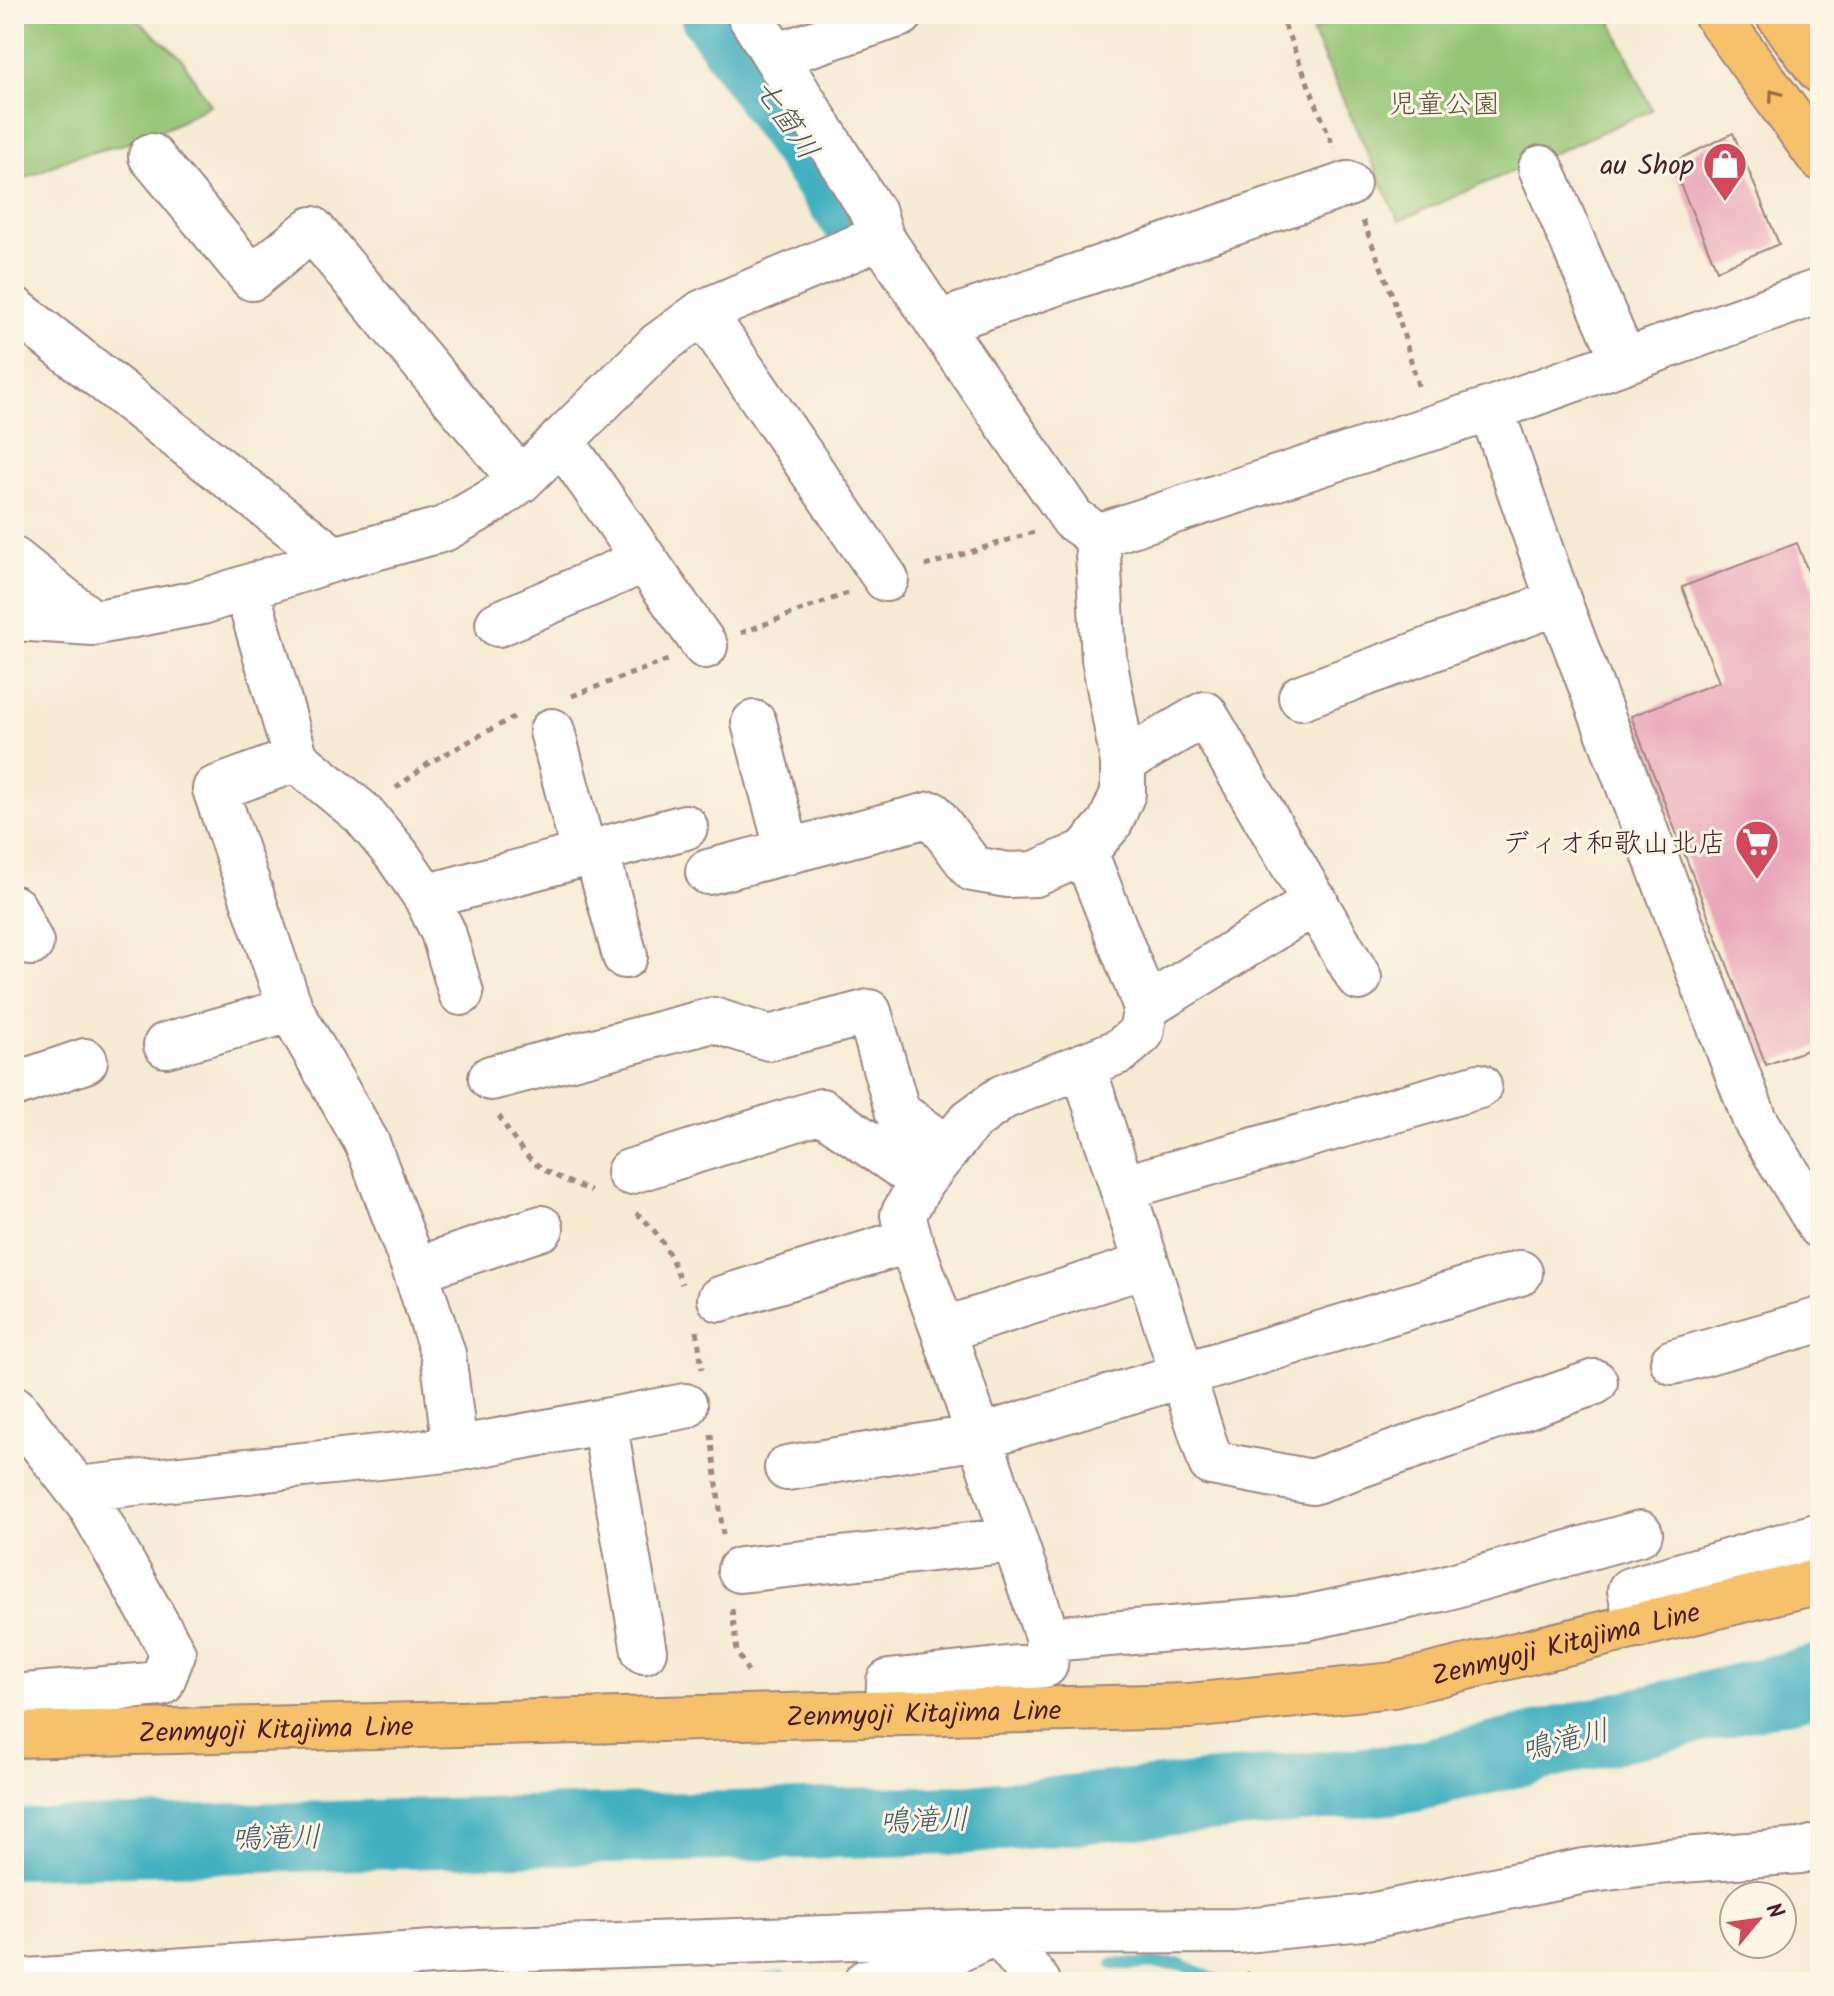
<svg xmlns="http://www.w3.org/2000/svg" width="1834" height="1996" viewBox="0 0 1834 1996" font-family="Kalam,'Klee One',sans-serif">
	<rect width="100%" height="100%" fill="#fcf5e5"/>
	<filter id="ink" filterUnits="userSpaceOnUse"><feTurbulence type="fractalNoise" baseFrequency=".0125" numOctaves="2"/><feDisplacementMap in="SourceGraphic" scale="16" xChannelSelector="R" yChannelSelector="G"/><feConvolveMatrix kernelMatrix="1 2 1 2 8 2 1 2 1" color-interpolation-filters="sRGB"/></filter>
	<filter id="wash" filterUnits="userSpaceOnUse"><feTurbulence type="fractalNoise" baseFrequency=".006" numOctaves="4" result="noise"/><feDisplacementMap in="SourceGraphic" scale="32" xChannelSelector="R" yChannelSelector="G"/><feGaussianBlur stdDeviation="1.8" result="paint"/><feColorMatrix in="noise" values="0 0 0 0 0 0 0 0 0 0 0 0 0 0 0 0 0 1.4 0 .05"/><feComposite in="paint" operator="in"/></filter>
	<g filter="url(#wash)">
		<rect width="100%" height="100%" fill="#f5ebd3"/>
		<path fill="#94c576" stroke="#6f7250" stroke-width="2" d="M14,14h117l50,44 29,47 -36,20 -46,18 -58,15 -56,25z
			M1346,14h262l44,96 -253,111 -87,-189z"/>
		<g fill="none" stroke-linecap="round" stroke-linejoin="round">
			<path stroke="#43b0c0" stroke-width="12" d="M1113,1964h68l38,18
				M755,1982l27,-6"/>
			<path stroke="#43b0c0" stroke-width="70" d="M715,14l141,205
				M14,1844l946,-24 449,-42 411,-99"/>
		</g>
		<g id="blocks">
			<path fill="#eaa5ba" d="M1733,133l46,111 -62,26 -46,-107z
				M1797,543l23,60v442l-54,20 -135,-349 88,-34 -37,-95z"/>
		</g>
	</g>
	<g filter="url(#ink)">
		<use href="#blocks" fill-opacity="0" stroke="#a0857f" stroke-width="2"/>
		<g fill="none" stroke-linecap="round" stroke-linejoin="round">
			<g stroke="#a0857f" stroke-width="48">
				<path id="minor" d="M749,14l126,202 6,21
					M775,56l126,-42
					M151,156l101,122 60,-49 209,251
					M1541,168l83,193
					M14,309l320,250
					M703,312l183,267
					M938,323l410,-139
					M1491,409l68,193 196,518 65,106
					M561,440l144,206
					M14,560l79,63
					M246,588l50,171 67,55 34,41 29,42 17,35 18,61
					M14,618l79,5 109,-21 132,-43 110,-30 47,-27 30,-22 137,-135 45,-33 178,-75 57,86 135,196 24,17 394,-127 329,-118
					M498,624l147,-64
					M1301,697l258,-95
					M754,723l34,129
					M552,731l32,123
					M296,759l-81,30 76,221 76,133 48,127 28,84 12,95
					M1123,762l82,-48 154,264
					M596,851l29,105
					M708,872l224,-58 41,55 35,6 27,-1 50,-22 25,-29 13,-30v-31l-19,-103 -7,-123
					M426,897l259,-70
					M14,908l17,35
					M1146,1007l170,-105
					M166,1045l125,-35
					M1083,1066l128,397 101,19 283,-100
					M491,1078l222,-58 56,18 100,-26 29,101 50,35
					M14,1085l71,-24
					M629,1172l192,-61 101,70
					M1122,1188l357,-102
					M415,1270l126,-42
					M720,1299l190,-59
					M943,1330l204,-65
					M1673,1362l147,-42
					M14,1408l77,99 82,146 -12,31 -147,13
					M604,1421l40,230
					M787,1468l192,-31 541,-164
					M77,1489l378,-40 230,-43
					M740,1570l274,-30
					M1638,1626l-8,-36 190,-55
					M1048,1639l257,-21 136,-29 199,-56
					M888,1714l1,-32 156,-17 3,-26 -105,-309 -33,-90 -7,-25 19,-34 48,-60 33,-24 117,-46 21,-18 5,-26 -61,-155
					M998,1932l40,50
					M14,1982l461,-32 523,-18 239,-1 124,-13 223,-47 72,-9 144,-11 20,-5
					M866,1982l43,-9 72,-34"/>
			</g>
			<g stroke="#a0857f" stroke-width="48">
				<g id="major">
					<path d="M1716,14l104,144"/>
					<path d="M1778,14l42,57"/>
					<path id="s1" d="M14,1735l1175,-29 204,-21 427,-104"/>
				</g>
			</g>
			<path stroke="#a0857f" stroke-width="5" stroke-dasharray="6 6" stroke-linecap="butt" d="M1280,14l54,134
				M1363,221l30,76 26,92
				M925,566l109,-34
				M741,633l107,-40
				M572,696l96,-36
				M396,788l33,-25 85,-46
				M499,1116c10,16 20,34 35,46 16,14 38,21 57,29
				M636,1213c26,21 33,40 46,71
				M697,1331l5,38
				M711,1434l12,101
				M732,1609l5,43 13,23
				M1246,1973l14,9"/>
			<use href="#minor" stroke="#fff" stroke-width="44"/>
			<use href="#major" stroke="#f7c06b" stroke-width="44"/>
		</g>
		<defs><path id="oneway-chevron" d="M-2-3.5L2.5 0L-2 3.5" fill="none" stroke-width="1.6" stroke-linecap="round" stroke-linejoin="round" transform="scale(2)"/></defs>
		<use stroke="#986748" href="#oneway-chevron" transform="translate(1774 95) rotate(-126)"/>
	</g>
	<defs>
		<g id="shop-pin" transform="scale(2.3)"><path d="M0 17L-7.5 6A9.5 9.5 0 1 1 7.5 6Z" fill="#d1495b" stroke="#fcf5e5"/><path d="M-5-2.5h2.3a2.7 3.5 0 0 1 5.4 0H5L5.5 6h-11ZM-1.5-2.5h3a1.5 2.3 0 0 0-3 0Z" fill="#fff"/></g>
		<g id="supermarket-pin" transform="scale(2.3)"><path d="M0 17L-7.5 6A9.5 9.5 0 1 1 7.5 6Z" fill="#d1495b" stroke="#fcf5e5"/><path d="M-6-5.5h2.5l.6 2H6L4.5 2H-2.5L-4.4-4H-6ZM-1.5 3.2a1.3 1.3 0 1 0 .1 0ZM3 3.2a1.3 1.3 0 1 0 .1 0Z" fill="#fff"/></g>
	</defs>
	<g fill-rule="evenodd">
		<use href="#shop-pin" x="1725" y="164"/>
		<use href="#supermarket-pin" x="1757" y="842"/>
	</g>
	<g text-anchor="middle" stroke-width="6" stroke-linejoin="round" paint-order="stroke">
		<g font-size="28" fill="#605142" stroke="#fcf5e5">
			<text x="1444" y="113">児童公園</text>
		</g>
		<g font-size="28" fill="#4a1f2b" stroke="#fcf5e5" text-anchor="end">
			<text x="1694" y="174">au Shop</text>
			<text x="1726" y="852">ディオ和歌山北店</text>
		</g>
		<g font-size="28" fill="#4a1f2b" stroke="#fcf5e5">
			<text dy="10" stroke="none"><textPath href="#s1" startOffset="1558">Zenmyoji Kitajima Line</textPath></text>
			<text dy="10" stroke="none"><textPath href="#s1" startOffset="910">Zenmyoji Kitajima Line</textPath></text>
			<text dy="10" stroke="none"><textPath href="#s1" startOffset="262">Zenmyoji Kitajima Line</textPath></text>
		</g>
		<g font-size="30" font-style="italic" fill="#475967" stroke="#fcf5e5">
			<text transform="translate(787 119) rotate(56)" y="10">七箇川</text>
			<text transform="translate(1565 1740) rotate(-14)" y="10">鳴滝川</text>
			<text transform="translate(924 1820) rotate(-2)" y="10">鳴滝川</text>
			<text transform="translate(276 1837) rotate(-1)" y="10">鳴滝川</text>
		</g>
	</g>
	<rect width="1834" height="1996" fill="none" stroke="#fcf5e5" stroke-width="48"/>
	<g transform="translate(1758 1920) rotate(61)"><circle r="38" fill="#fcf5e5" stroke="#b59f9b" stroke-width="2"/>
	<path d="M0-6L14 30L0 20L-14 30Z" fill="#d1495b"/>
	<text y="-12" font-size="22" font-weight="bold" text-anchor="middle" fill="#4a1f2b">N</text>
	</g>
</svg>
